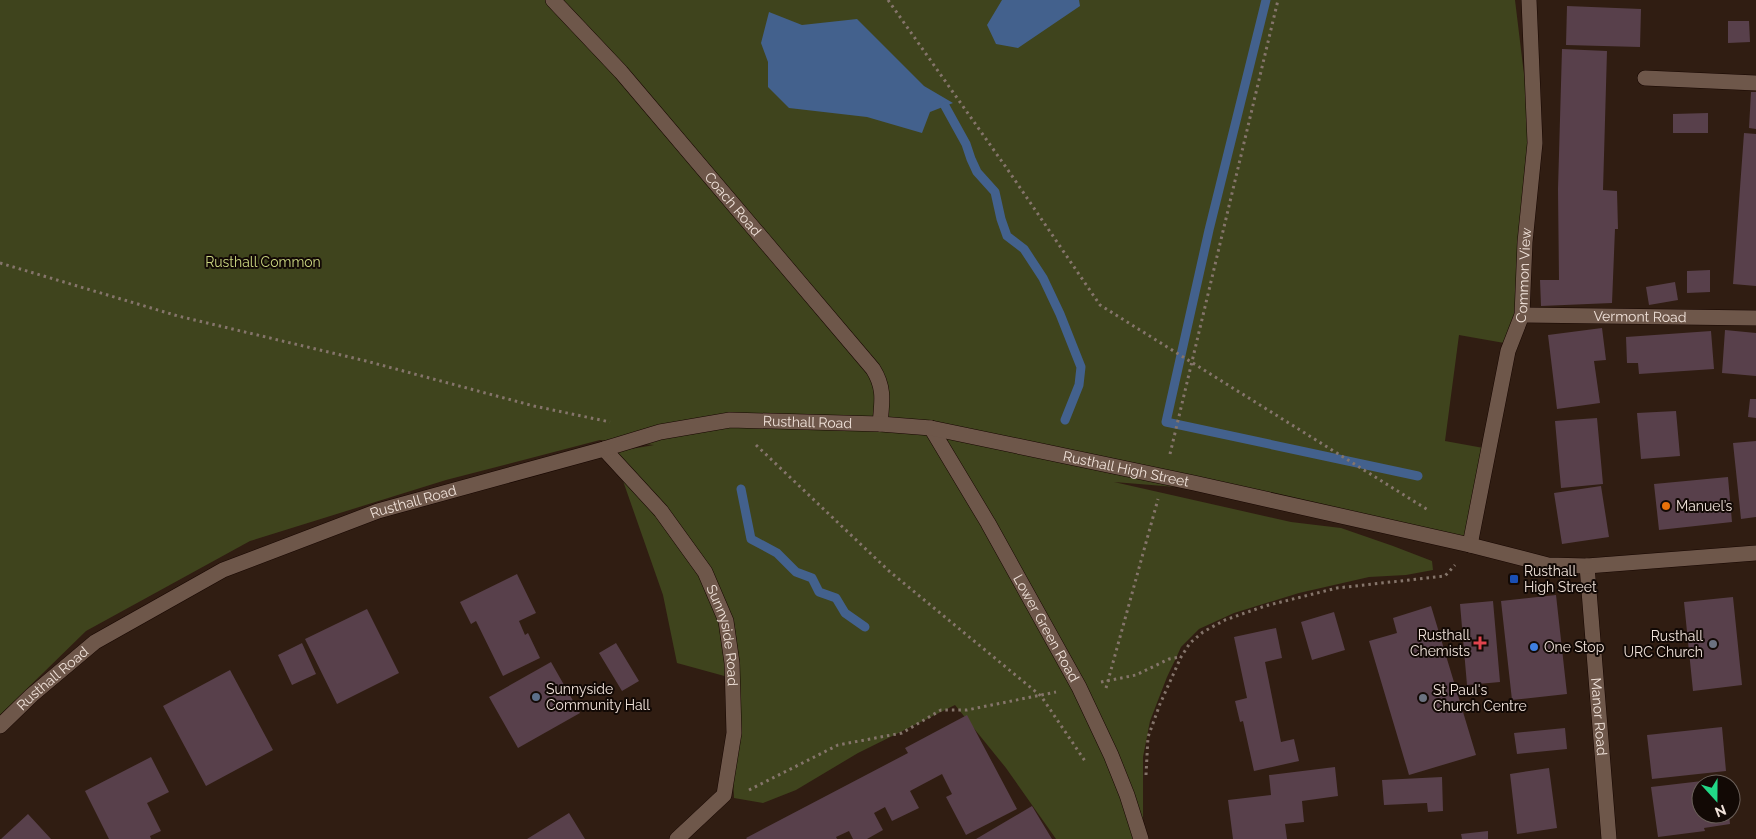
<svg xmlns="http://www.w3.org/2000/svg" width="1756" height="839" viewBox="0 0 1756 839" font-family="Raleway,sans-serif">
	<rect width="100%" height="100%" fill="#301d12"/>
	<path fill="#3f441d" d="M0,0h1515l18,149 -11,165 -12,30 -51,-9 -14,106 44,8 -18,94 -233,-51 -124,-10 177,40 50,6 52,18 39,15 1,9 -27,5 -37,2 -70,16 -65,20 -35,16 -18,18 -4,9 -10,21 -17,44 -7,36v82h-87l-50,-71 -51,-63 -97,48 -62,37 -33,13 -29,-5 -6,-121 -51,-14 -14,-68 -41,-117 -20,-24 52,-9 -54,-5 -154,40 -196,61 -164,90 -86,84z"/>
	<path fill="#43618d" d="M1002,0h77l1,6 -62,42 -22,-4 -9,-19z
		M769,12l33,13 55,-6 67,67 29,17 -23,9 -8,21 -55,-16 -78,-9 -21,-21v-25l-7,-19z"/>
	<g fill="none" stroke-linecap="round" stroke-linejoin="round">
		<path stroke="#43618d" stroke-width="9" d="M1266,0l-57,230 -43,192 252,54
			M945,106l21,38 5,15 6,13 18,20 6,27 6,17 17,13 19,29 17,36 21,53 -2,18 -14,35
			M741,489l10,50 26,14 19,19 16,6 7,14 17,6 9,15 20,14"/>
	</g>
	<path fill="#58404b" d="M1567,6l74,3 -1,38 -74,-2z
		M1728,21h21l1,21 -22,1z
		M1562,49l45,2 -4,139 14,1 1,38h-3l-3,74 -71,3 -1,-26h19l-1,-91z
		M1751,92h5v37l-7,-1z
		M1708,113v20h-35v-19z
		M1744,133l12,1v152l-23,-2z
		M1710,270v22l-23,1v-22z
		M1675,282l3,18 -29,5 -3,-18z
		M1602,328l4,32 -12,1 6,42 -43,6 -9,-74z
		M1725,330l31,3v43l-34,-3z
		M1711,331l3,38 -75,5 -1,-11h-11l-1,-26z
		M1750,399h6v19l-8,-1z
		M1676,411l4,45 -39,3 -4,-46z
		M1597,418l6,66 -42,4 -6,-67z
		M1756,441v76l-15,2 -8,-76z
		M1728,477l4,45 -73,8 -5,-46z
		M1601,486l8,51 -47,7 -8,-51z
		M517,574l19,39 -17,8 6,14 3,-2 12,25 -37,18 -27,-55 -5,3 -11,-22z
		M1556,595l11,99 -55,6 -11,-99z
		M1733,597l9,88 -49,6 -9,-89z
		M1493,601l7,81 -33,3 -7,-81z
		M1431,606l45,149 -67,20 -40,-134 28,-8 -4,-15z
		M367,609l32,64 -62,31 -32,-65z
		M1334,612l11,38 -33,10 -11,-38z
		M1276,628l6,30 -17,4 16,80 13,-3 5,22 -45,10 -11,-50 -3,1 -5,-21 12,-3 -13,-61z
		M302,643l14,31 -24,11 -14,-30z
		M616,643l23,38 -17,10 -23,-38z
		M551,662l29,51 -62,35 -29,-51z
		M230,670l43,80 -67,36 -43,-80z
		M967,715l50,94 -51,26 -20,-38 6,-3 -10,-20 -32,17 9,17 -27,13 -7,-14 -11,6 9,17 -16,9h-14l-4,-8 -13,6 1,2h-90l-1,-1 162,-85 -3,-5z
		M1722,727l4,44 -74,8 -5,-44z
		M1565,728l2,21 -50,5 -3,-21z
		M151,757l18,35 -22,11 14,28 -11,5 1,3h-42l-24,-48z
		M1335,767l3,29 -36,5 2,21 -19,2 2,15h-54l-5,-39 43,-5 -2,-20z
		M1549,768l8,60 -40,6 -7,-60z
		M1442,777l1,34 -15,1 -1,-9 -43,2 -2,-25z
		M1702,781l-1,33h28l1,10 -26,4 1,3 -47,6 -7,-50z
		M1032,806l20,33h-76z
		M569,813l16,26h-58z
		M28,814l23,25h-50z
		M1488,831v8h-26l-1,-5z"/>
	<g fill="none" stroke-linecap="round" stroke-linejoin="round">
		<g stroke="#170601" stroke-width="16">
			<g id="street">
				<path id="s1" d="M553,0l68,72 252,297c12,19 9,33 7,55"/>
				<path d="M1645,78l111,5"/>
				<path id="s2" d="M1522,315l234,3"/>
				<path id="s3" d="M931,428l57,95 91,164 32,68 16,40 14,44"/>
				<path id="s4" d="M604,449l57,62 44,61 21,49 6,42 2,70 -10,62 -47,44"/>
				<path id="s5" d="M1470,545l38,-194 14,-36 3,-73 10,-99 -6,-143"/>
				<path id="s6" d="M1587,566l22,273"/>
				<path id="s7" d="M0,726l32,-31 63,-53 128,-72 155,-59 226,-62 56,-17 70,-12 150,4 51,4 263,55 276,62 78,20 39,1 169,-13"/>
			</g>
		</g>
		<path stroke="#85756b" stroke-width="3" stroke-dasharray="2.5 4" stroke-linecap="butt" d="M888,0l122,173 90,132 328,205
			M0,263l178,53 188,45 168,45 76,16
			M756,445l133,126 152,125 44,65
			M1170,454l108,-454
			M1101,682l35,-7 33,-16 11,-2
			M1106,688l52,-189
			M1146,775l2,-38 12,-33 21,-47 9,-14 13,-11 22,-12 40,-14 72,-18 108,-12 10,-11
			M749,790l89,-45 64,-12 39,-23h26l89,-18"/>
		<use href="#street" stroke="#6e574a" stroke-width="15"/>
	</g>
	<circle fill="#e8710a" stroke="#120905" stroke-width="2" cx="1666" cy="506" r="5"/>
	<rect fill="#1a4fb4" stroke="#120905" stroke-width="2" x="1509" y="574" width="10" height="10" rx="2.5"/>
	<path fill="#e0444e" stroke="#120905" stroke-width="2" d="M1477.5 635.5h5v5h5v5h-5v5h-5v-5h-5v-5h5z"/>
	<g fill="#6b7280" stroke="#120905" stroke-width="2">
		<circle cx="1713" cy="644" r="5"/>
		<circle cx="1423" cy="698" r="5"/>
	</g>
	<circle fill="#3f7fe0" stroke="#120905" stroke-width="2" cx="1534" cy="647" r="5"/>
	<circle fill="#5c6f8a" stroke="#120905" stroke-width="2" cx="536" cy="697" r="5"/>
	<g text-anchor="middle" stroke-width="4" stroke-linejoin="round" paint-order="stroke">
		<g font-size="14" fill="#f0e2da" stroke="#120905">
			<text dy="5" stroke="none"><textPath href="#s1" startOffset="272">Coach Road</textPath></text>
			<text dy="5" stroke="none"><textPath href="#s5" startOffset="276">Common View</textPath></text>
			<text dy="5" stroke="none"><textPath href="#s2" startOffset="118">Vermont Road</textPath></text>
			<text dy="5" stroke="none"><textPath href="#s7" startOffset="881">Rusthall Road</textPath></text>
			<text dy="5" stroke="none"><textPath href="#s7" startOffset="1204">Rusthall High Street</textPath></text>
			<text dy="5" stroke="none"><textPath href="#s7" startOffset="476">Rusthall Road</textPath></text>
			<text dy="5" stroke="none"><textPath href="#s3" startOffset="231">Lower Green Road</textPath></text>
			<text dy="5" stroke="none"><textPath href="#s4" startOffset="226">Sunnyside Road</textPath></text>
			<text dy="5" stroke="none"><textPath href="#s7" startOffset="71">Rusthall Road</textPath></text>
			<text dy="5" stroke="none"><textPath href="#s6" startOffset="151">Manor Road</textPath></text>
		</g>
		<g font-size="14" fill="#cad580" stroke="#120905">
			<text x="263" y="267">Rusthall Common</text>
		</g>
		<g font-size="14" fill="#f0e2da" stroke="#120905" text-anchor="start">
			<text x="1676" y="511">Manuel’s</text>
			<text x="1524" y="576">Rusthall<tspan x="1524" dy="16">High Street</tspan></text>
			<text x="1470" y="640" text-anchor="end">Rusthall<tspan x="1470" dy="16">Chemists</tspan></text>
			<text x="1703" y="641" text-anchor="end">Rusthall<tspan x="1703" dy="16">URC Church</tspan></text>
			<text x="1544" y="652">One Stop</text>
			<text x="546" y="694">Sunnyside<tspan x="546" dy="16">Community Hall</tspan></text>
			<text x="1433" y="695">St Paul's<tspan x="1433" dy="16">Church Centre</tspan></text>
		</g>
	</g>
	<g transform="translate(1716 799) rotate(159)"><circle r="24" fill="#120905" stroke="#6b605a"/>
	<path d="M0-4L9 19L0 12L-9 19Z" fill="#21d887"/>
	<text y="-8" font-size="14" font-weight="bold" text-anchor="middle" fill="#f0e2da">N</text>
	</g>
</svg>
